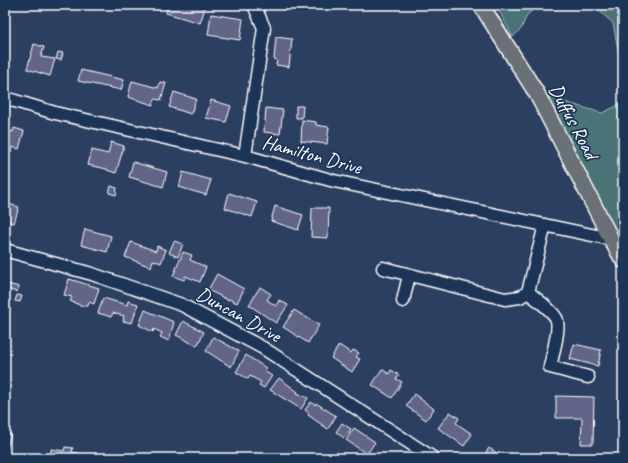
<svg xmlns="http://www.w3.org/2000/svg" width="628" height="463" viewBox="0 0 628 463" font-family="Caveat,sans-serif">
	<rect width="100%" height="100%" fill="#2b3f61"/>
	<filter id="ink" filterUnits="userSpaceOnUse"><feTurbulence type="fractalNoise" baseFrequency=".025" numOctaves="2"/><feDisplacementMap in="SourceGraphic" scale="8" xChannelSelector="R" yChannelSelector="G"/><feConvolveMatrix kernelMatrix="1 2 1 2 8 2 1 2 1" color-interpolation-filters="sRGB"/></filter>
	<g filter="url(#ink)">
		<path fill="#4a7377" stroke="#a4b9bb" d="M496,5h43l-12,10 -6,14 -8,8z
			M592,5h31v72l-10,-54z
			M537,94l65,19 15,-7 6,-8v162z"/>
		<path fill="#646588" stroke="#fff" d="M168,5h27l10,3 -5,15 -34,-10z
			M211,14l32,5 -3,21 -32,-5z
			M276,37l16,2 -3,28 -13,-2 1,-5 -3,-1z
			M34,44l10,3 -3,10 14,2 -5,17 -23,-7z
			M58,52l5,1 -2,7 -5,-1z
			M81,70l43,10 -3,10 -43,-9z
			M132,81l26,7 2,-6 6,1 -5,17 -6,-1 -2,6 -25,-8z
			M174,92l22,7 -5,15 -22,-7z
			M211,100l20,6 -5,16 -20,-4z
			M296,106h7l-1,12h-6z
			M266,108l17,2 -3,24 -16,-2z
			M302,120l14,2v3l13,2 -2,17 -26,-3z
			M14,128l10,3 -5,18 -7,-2 -1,6 -6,-2v-21l8,2z
			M111,142l13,4 -8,27 -9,-3v-1l-19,-4 4,-15 16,4z
			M133,162l34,10 -4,15 -34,-10z
			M183,172l28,8 -5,15 -27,-8z
			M111,186l6,2 -1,7 -7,-2z
			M229,193l28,9 -5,15 -27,-9z
			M5,203l14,4 -5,16 -9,-2z
			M275,206l28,9 -5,15 -27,-9z
			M312,208h17l-1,30 -17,-1z
			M85,229l26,7 -4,16 -26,-7z
			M174,241l9,3 -5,13 -9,-4z
			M131,242l25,9 1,-5 9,4 -5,13 -8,-3 -2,7 -26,-10z
			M183,252l9,3 -2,5 16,7 -6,15 -15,-6 -1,4 -11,-4z
			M217,274l27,15 -7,14 -8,-4 -1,1 -20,-10z
			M69,279l30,9 -5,16 -5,-2 -1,4h-6l-12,-5 2,-4 -8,-2z
			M8,284l11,3 -2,5 -10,-3z
			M260,287l11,7 -4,6 9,6 3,-6 9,5 -12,18 -27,-18z
			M17,295l5,1 -2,6 -5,-1z
			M103,298l24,7 1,-4 10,3 -6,19 -9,-2 1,-5 -11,-3 -2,4 -13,-4z
			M145,310l29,12 -5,19 -9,-4 2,-4 -8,-4 -1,3 -14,-7z
			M294,310l25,15 -11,18 -25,-16z
			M183,321l21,11 -7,14 -21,-11z
			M213,337l26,14 -8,16 -25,-16z
			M574,344l27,6 -3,16 -28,-7z
			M339,345l12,8 2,-3 6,3 -3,4 4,2 -8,13 -21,-14z
			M246,355l20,13 -2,3 8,5 -8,12 -5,-3 2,-3 -11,-6 -2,3 -12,-7z
			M382,369l7,5 2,-4 8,5 -3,4 6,3 -10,16 -20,-13z
			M279,378l19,14 -1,1 11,5 -7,11 -31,-19z
			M414,394l20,15 -8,11 -20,-14z
			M556,396l38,1 -1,47h-12l1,-26h-26z
			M311,402l4,3 1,-2 20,13 -8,13 -20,-14 1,-2 -4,-3z
			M450,412l9,6 -3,5 16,11 -8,12 -26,-18z
			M342,423l9,6 -7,9 -8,-6z
			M354,428l21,14 -8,12 -21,-14z
			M5,433l6,1 -6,22z
			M65,447l8,1 -1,4 11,2 -1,4h-31v-9l13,2z
			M489,448l15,10h-22z
			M97,454l10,2 -1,2h-9z"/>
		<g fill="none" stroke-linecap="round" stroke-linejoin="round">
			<g stroke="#fff" stroke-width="15">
				<path id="minor" d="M5,98l50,15 190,43 89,25 277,58
					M245,156l19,-128 -10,-23
					M5,250l87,24 90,31 81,43 170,110
					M383,268l122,31 15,-2 8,-5 17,-67
					M528,292c9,8 22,16 28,26 5,9 -4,38 -6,49l38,10
					M403,301l6,-26"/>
			</g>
			<g stroke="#fff" stroke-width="18">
				<path id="major" d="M481,5l56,89 74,145 12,21"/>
			</g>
			<use href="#minor" stroke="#1d3557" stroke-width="12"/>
			<use href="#major" stroke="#6a7074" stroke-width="15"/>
		</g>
	</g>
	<g text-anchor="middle" stroke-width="3.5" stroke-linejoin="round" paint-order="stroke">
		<g font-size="20" fill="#fff" stroke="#1d3557">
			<text transform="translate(574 121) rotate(62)" y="7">Duffus Road</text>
			<text transform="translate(312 154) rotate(15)" y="7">Hamilton Drive</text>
			<text transform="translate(239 314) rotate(29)" y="7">Duncan Drive</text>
		</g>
	</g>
	<rect width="628" height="463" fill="none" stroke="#1d3557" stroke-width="20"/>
	<rect x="10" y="10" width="608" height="443" fill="none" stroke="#fff" stroke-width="1.5" filter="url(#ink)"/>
</svg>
